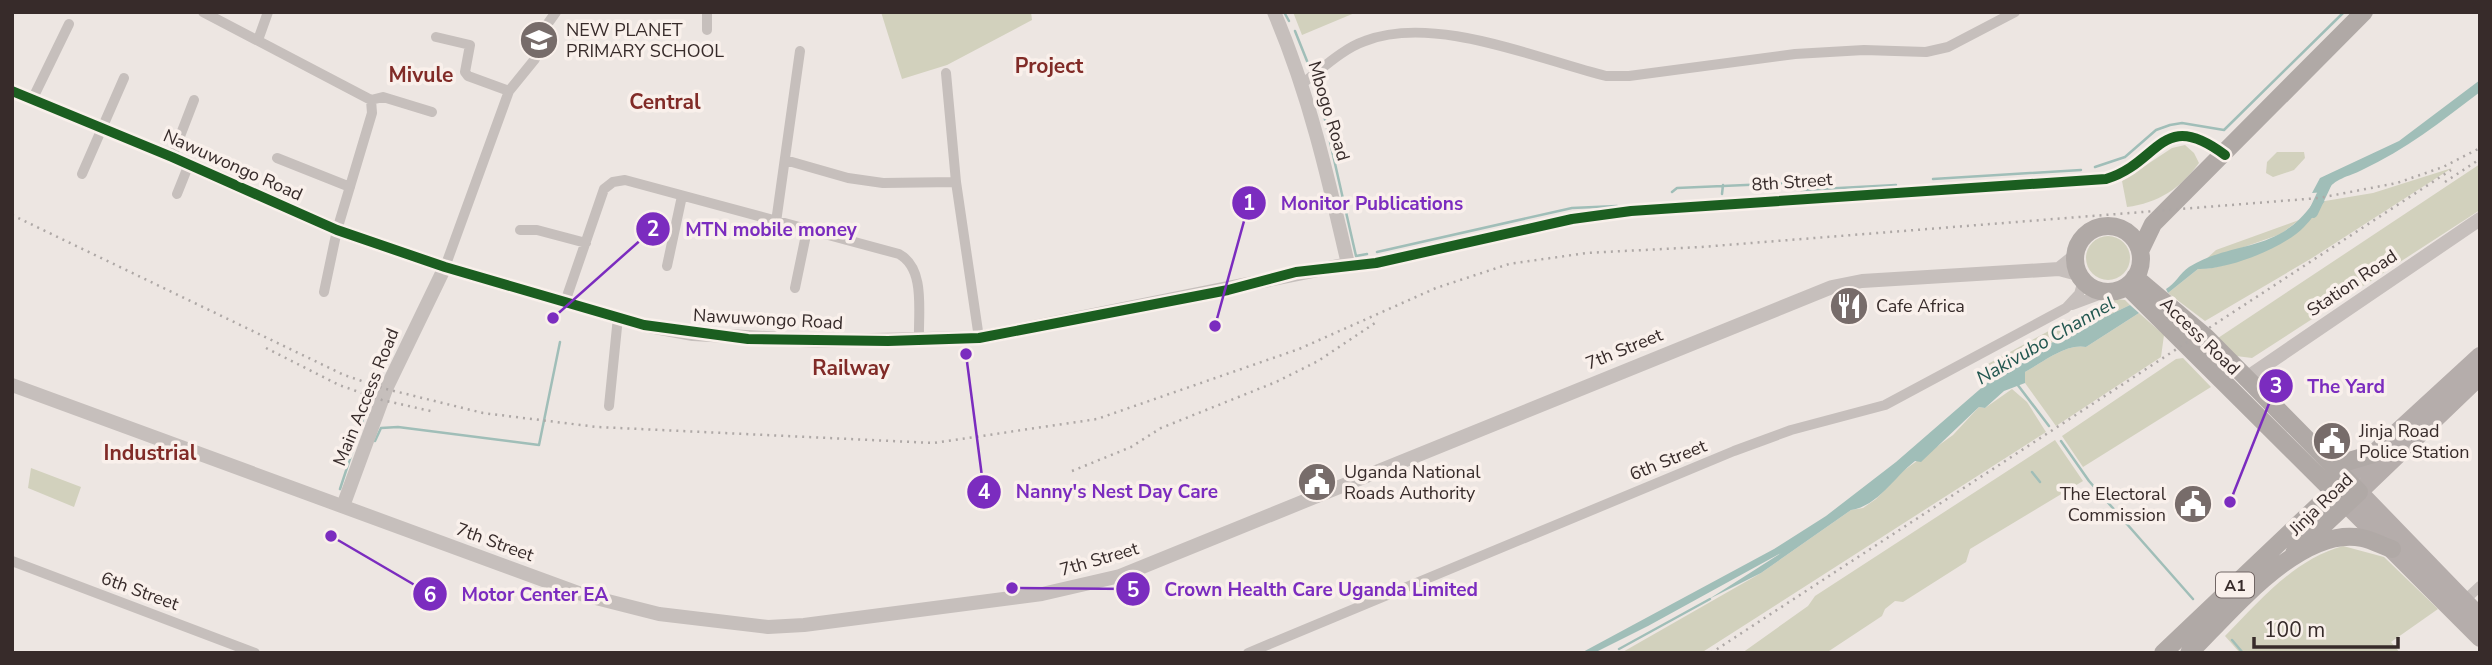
<svg xmlns="http://www.w3.org/2000/svg" width="2492" height="665" viewBox="0 0 2492 665" font-family="'Nunito Sans',sans-serif">
	<rect width="100%" height="100%" fill="#ede6e2"/>
	<path fill="#d2d1bd" d="M881,12h150l1,8 -85,45 -45,14z
		M1293,12h64l-55,23z
		M2185,145l9,8 5,10c-19,26 -41,40 -72,44l-5,-26 50,-33z
		M2277,152h27l1,6 -11,12 -21,7 -7,-4 1,-11z
		M2480,164v46l-228,148 -16,-2 -18,-18z
		M2452,168l-140,90 -107,63 -37,-28 30,-24c38,1 105,-39 127,-68l48,-8z
		M2299,220l-18,14 -77,27 12,-11z
		M2086 258a22 22 0 1 1 44 0a22 22 0 1 1-44 0Z
		M2117,299l8,1 5,5 -83,40 -53,32 -8,-12 98,-53z
		M2139,313l25,22 -3,22 -105,69 -31,-43v-11c17,-9 41,-29 61,-25z
		M2183,358l28,29 -128,80 -21,-31 114,-77z
		M2012,389l15,13 19,30 -345,221h-80l140,-80 90,-63 12,-2 13,-9 27,-28 50,-36 26,-28 6,1z
		M2055,440l28,41 -113,68 -4,13 -63,40 -8,-1 -10,8 -3,7 -56,37h-84l66,-47 7,-10z
		M31,468l50,19 -7,20 -46,-19z
		M2343,546l41,11 54,52 -47,33 9,11h-160l-15,-17c36,-36 68,-76 118,-90z"/>
	<path fill="#a0beb8" d="M2480,80v12c-38,29 -75,58 -118,78 -14,7 -27,8 -36,22l-14,1 8,-15 79,-37z
		M2325,201c-7,8 -13,18 -21,26 -20,21 -77,43 -106,42l-30,24 -2,-4c9,-5 14,-16 23,-22 43,-27 89,-13 124,-64z
		M2130,305l9,8 -53,34c-20,-4 -44,16 -61,25v11l-21,8 -19,17 -6,-1 -58,55 -6,-1c-21,16 -37,45 -64,49l-90,63 -52,26 72,-46 -133,73 -54,27h-13l193,-104 52,-33 70,-54 98,-85 53,-32z"/>
	<g fill="none" stroke-linecap="round" stroke-linejoin="round">
		<path stroke="#a0beb8" stroke-width="2.5" d="M1284,12l5,9
			M1295,31l14,35
			M1316,80l40,176 11,-2
			M2095,167l30,-10 31,-27 14,-5 12,-2 42,7 120,-118
			M1933,179l148,-9
			M1801,190l95,-5
			M1672,192l5,-4 113,-5
			M1722,194l1,-9
			M1377,252l195,-44 45,-2
			M2017,384l32,42
			M375,441l6,-13 17,-1 141,18 21,-103
			M2061,441l28,40 104,118
			M2032,472l8,10
			M340,489l28,-85
			M2232,640l11,13
			M1619,649l91,-50"/>
		<path stroke="#a0beb8" stroke-width="10" d="M2313,213l14,-30"/>
		<path stroke="#c6bfbc" stroke-width="10" d="M203,12l168,88 1,13 -35,117 -13,62
			M707,12v18
			M436,37l34,8 -5,27 3,4 41,15 -64,176
			M258,40l10,-28
			M946,73l10,109 23,156
			M1303,83c19,-14 39,-34 62,-42 69,-27 172,18 241,35h23l166,-22 69,-4 62,2 22,-5 67,-35
			M509,91l26,-32 11,-33 10,-14
			M32,100l37,-76
			M371,100l12,-3 49,15
			M172,157l22,-57
			M277,158l73,29
			M785,160l63,18 35,5 73,-1
			M82,174l42,-96
			M177,194l12,-30
			M776,222l24,-171
			M520,230h17l49,13
			M1348,264l28,-1 196,-44 59,-8 475,-32c54,-16 55,-72 119,-24
			M667,266l15,-70
			M795,288l12,-58
			M565,302l39,-113 9,-7 12,-2 274,74c27,15 19,58 20,86
			M2072,305l35,-13
			M609,406l9,-89
			M12,561l243,92
			M2464,601l16,-15
			M1248,653l486,-202 57,-21 94,-25 181,-97 13,-14 4,-14"/>
		<path stroke="#c6bfbc" stroke-width="14" d="M12,91l160,66 165,73 108,37 199,58 49,9 125,7 161,-3 369,-74c-20,-87 -39,-170 -74,-252
			M2059,269l16,-13
			M2245,379l235,-160
			M12,385l572,210 75,19 109,13 36,-2 238,-31 78,-18 712,-289 30,-6 197,-12 19,5
			M343,506l43,-117 59,-122"/>
		<path stroke="#b5adab" stroke-width="18" d="M2480,376l-121,116 121,125
			M2346,479l134,-123
			M2346,504l134,134"/>
		<path stroke="#b0a9a6" stroke-width="18" d="M2075 259a33 33 0 1 1 66 0a33 33 0 1 1-66 0Z
			M2140,251l13,-27 211,-212
			M2135,277l71,60 153,155 -65,61
			M2127,286l219,218
			M2324,455l22,7 27,-8
			M2163,653l178,-169
			M2189,653c40,-39 111,-128 173,-115 10,2 21,8 30,11"/>
		<path stroke="#aea8a6" stroke-width="2.5" stroke-dasharray="2 5" stroke-linecap="butt" d="M2445,182l35,-23
			M12,215l332,160 42,14 97,24 114,14 337,16 163,-24 202,-70 137,-61 73,-24 77,-11 115,-6 618,-49 78,-15 46,-16 37,-19
			M266,348l73,37 43,15 53,12
			M1072,471l59,-24 30,-19 115,-46 42,-21 57,-38
			M1711,653l740,-483"/>
		<g stroke="#f9f0eb" stroke-width="15">
			<path id="cycleway" d="M12,91l160,66 165,73 108,37 199,58 104,14 140,2 91,-3 249,-48 68,-18 80,-9 196,-44 59,-8 475,-32c54,-16 55,-72 119,-24"/>
		</g>
		<use href="#cycleway" stroke="#1b5e20" stroke-width="10"/>
	</g>
	<defs>
		<g id="school-disc" transform="scale(2.0125)"><circle r="9.5" fill="#776c6a" stroke="#f9f0eb"/><path d="M0-5L7-2L0 1L-7-2ZM-4 1L0 2.5L4 1V4Q0 6-4 4Z" fill="#fff"/></g>
		<g id="restaurant-disc" transform="scale(2.0125)"><circle r="9.5" fill="#776c6a" stroke="#f9f0eb"/><path d="M-5-6h1v4h1v-4h1v4h1v-4h1v5L-1.5 .5V6h-2V.5L-5-1ZM5-6V6H3V1.5H1.5Q1.5-4 5-6Z" fill="#fff"/></g>
		<g id="civic-disc" transform="scale(2.0125)"><circle r="9.5" fill="#776c6a" stroke="#f9f0eb"/><path d="M-.6-6.5H3V-4.5H.6V-3L4-1V1h2V6H-6V1h2V-1L-.6-3ZM-1.2 2.5V6h2.4V2.5Z" fill="#fff"/></g>
	</defs>
	<g fill-rule="evenodd">
		<use href="#school-disc" x="539" y="40"/>
		<use href="#restaurant-disc" x="1849" y="306"/>
		<use href="#civic-disc" x="2332" y="441"/>
		<use href="#civic-disc" x="1317" y="482"/>
		<use href="#civic-disc" x="2193" y="504"/>
	</g>
	<g text-anchor="middle" stroke-width="7" stroke-linejoin="round" paint-order="stroke">
		<rect fill="#f9f0eb" stroke="#716664" stroke-width="2" x="2216" y="572.5" width="38" height="25" rx="5"/>
		<g font-size="16" font-weight="bold" fill="#372b2a">
			<text x="2235" y="591">A1</text>
		</g>
		<g font-size="18" fill="#372b2a" stroke="#f9f0eb" text-anchor="start">
			<text x="566" y="36">NEW PLANET<tspan x="566" dy="21">PRIMARY SCHOOL</tspan></text>
			<text x="1876" y="312">Cafe Africa</text>
			<text x="2359" y="437">Jinja Road<tspan x="2359" dy="21">Police Station</tspan></text>
			<text x="1344" y="478">Uganda National<tspan x="1344" dy="21">Roads Authority</tspan></text>
			<text x="2166" y="500" text-anchor="end">The Electoral<tspan x="2166" dy="21">Commission</tspan></text>
		</g>
		<g font-size="18" fill="#372b2a" stroke="#f9f0eb">
			<text transform="translate(1329 111) rotate(73)" y="6">Mbogo Road</text>
			<text transform="translate(233 165) rotate(24)" y="6">Nawuwongo Road</text>
			<text transform="translate(1792 182) rotate(-4)" y="6">8th Street</text>
			<text transform="translate(2352 283) rotate(-34)" y="6">Station Road</text>
			<text transform="translate(768 319) rotate(3)" y="6">Nawuwongo Road</text>
			<text transform="translate(2200 336) rotate(44)" y="6">Access Road</text>
			<text transform="translate(1624 349) rotate(-22)" y="6">7th Street</text>
			<text transform="translate(366 397) rotate(-68)" y="6">Main Access Road</text>
			<text transform="translate(1668 460) rotate(-22)" y="6">6th Street</text>
			<text transform="translate(2321 504) rotate(-44)" y="6">Jinja Road</text>
			<text transform="translate(495 542) rotate(20)" y="6">7th Street</text>
			<text transform="translate(1099 559) rotate(-16)" y="6">7th Street</text>
			<text transform="translate(140 591) rotate(20)" y="6">6th Street</text>
		</g>
		<g font-size="19" font-style="italic" fill="#21564f" stroke="#f9f0eb">
			<text transform="translate(2045 340) rotate(-30)" y="7">Nakivubo Channel</text>
		</g>
		<g font-size="21" font-weight="bold" fill="#812b27" stroke="#f9f0eb">
			<text x="1049" y="73">Project</text>
			<text x="421" y="82">Mivule</text>
			<text x="665" y="109">Central</text>
			<text x="851" y="375">Railway</text>
			<text x="150" y="460">Industrial</text>
		</g>
	</g>
	<path fill="none" stroke="#7b2cbf" stroke-width="2.5" d="M1215 326L1249 203M553 318L653 229M2230 502L2276 386M966 354L984 492M1012 588L1133 589M331 536L430 594"/>
	<g fill="#7b2cbf" stroke="#f9f0eb" stroke-width="2.5">
		<circle cx="1215" cy="326" r="7"/>
		<circle cx="553" cy="318" r="7"/>
		<circle cx="2230" cy="502" r="7"/>
		<circle cx="966" cy="354" r="7"/>
		<circle cx="1012" cy="588" r="7"/>
		<circle cx="331" cy="536" r="7"/>
		<circle cx="1249" cy="203" r="18"/>
		<circle cx="653" cy="229" r="18"/>
		<circle cx="2276" cy="386" r="18"/>
		<circle cx="984" cy="492" r="18"/>
		<circle cx="1133" cy="589" r="18"/>
		<circle cx="430" cy="594" r="18"/>
	</g>
	<g font-size="21" text-anchor="middle" font-weight="bold" fill="#fff">
		<text x="1249" y="210">1</text>
		<text x="653" y="236">2</text>
		<text x="2276" y="393">3</text>
		<text x="984" y="499">4</text>
		<text x="1133" y="597">5</text>
		<text x="430" y="602">6</text>
	</g>
	<g font-size="19" text-anchor="middle" font-weight="bold" fill="#7b2cbf" stroke="#f9f0eb" stroke-width="7" stroke-linejoin="round" paint-order="stroke">
		<text x="1372" y="210">Monitor Publications</text>
		<text x="771" y="236">MTN mobile money</text>
		<text x="2346" y="393">The Yard</text>
		<text x="1117" y="498">Nanny's Nest Day Care</text>
		<text x="1321" y="596">Crown Health Care Uganda Limited</text>
		<text x="535" y="601">Motor Center EA</text>
	</g>
	<rect width="2492" height="665" fill="none" stroke="#372b2a" stroke-width="28"/>
	<path d="M2254 637v10h144v-10" fill="none" stroke="#372b2a" stroke-width="3.5"/>
	<text x="2264" y="637" font-size="21" fill="#372b2a" stroke="#f9f0eb" stroke-width="5" paint-order="stroke">100 m</text>
</svg>
